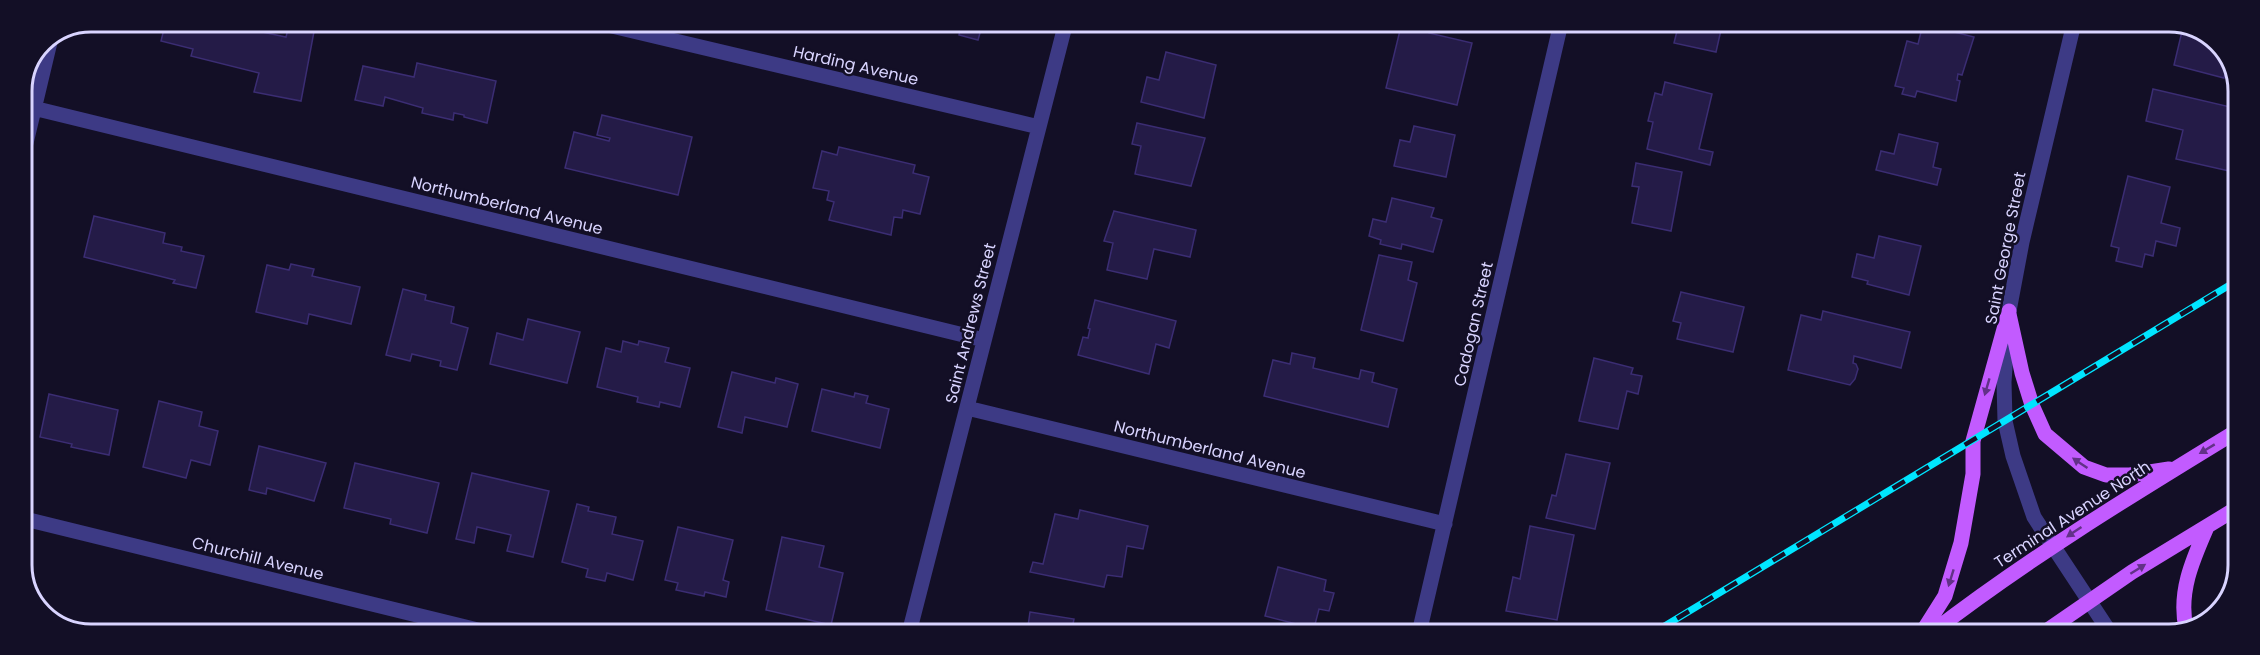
<svg xmlns="http://www.w3.org/2000/svg" width="2260" height="655" viewBox="0 0 2260 655" font-family="Poppins,sans-serif">
	<rect width="100%" height="100%" fill="#130f26"/>
	<path fill="#241b47" stroke="#3b2d73" stroke-width="1.5" d="M166,21h70l19,5 -2,4 33,7 4,-16h26l-15,80 -47,-9 5,-19 -68,-17 2,-7 -32,-8z
		M948,22h35l-5,18 -19,-5 2,-10z
		M1402,22l29,1 -2,10 43,10 -15,62 -71,-17z
		M1679,23h49l-2,8 -5,-1 -5,22 -42,-9z
		M2184,23l38,22 6,15 -4,18 -50,-13z
		M1923,24l51,13 -12,38 -4,-1 -1,6 3,1 -4,20 -39,-10 -2,6 -13,-3 2,-6 -9,-2 12,-45 11,3z
		M1166,52l50,13 -12,53 -63,-16 6,-25 12,3z
		M417,63l79,18 -9,42 -23,-6v-2l-10,-2 -1,7 -31,-7 1,-5 -38,-11 -2,9 -28,-6 8,-34 51,11z
		M1665,82l47,12 -13,55 14,3 -3,13 -63,-16 6,-27 -5,-1 7,-28 7,2z
		M2153,89l86,20 -1,64 -62,-14 7,-29 -37,-9z
		M602,115l90,22 -14,58 -113,-27 9,-36 35,9 1,-3 -13,-3z
		M1137,123l68,15 -14,48 -56,-12 6,-28 -9,-2z
		M1414,126l41,9 -9,42 -52,-11 6,-26 10,2z
		M1899,134l39,9 -5,24 8,2 -4,16 -61,-15 5,-19 13,3z
		M839,147l76,18 -2,8 16,4 -9,37 -17,-4 -1,8 -8,-1 -3,18 -62,-15 5,-18 -7,-2 2,-9 -16,-3 9,-37 15,4z
		M1636,163l46,9 -11,59 -39,-8 7,-36 -7,-1z
		M2128,176l42,11 -9,36 19,5 -4,18 -20,-5 -3,15 -8,-2 -3,13 -26,-6 3,-13 -8,-2z
		M1392,198l42,10 -3,9 11,3 -9,32 -31,-8 -1,5 -21,-5 1,-4 -12,-4 4,-17 13,3z
		M1114,211l82,19 -6,27 -36,-8 -7,30 -40,-9 6,-27 -9,-2z
		M94,216l71,17 -2,10 19,4 -1,4 23,5 -8,32 -23,-5 2,-3 -91,-23z
		M1879,236l42,10 -12,49 -42,-11 1,-3 -16,-4 5,-23 17,4z
		M1379,255l33,7 -4,18 9,3 -14,58 -42,-11z
		M291,264l23,5 -2,7 48,11 -9,37 -42,-10 -2,10 -51,-12 11,-47 22,5z
		M403,289l23,6 -1,5 29,7 -3,16 17,5 -11,42 -17,-4 1,-5 -29,-7 -2,7 -24,-6z
		M1681,292l63,15 -11,45 -56,-13 4,-16 -8,-2z
		M1095,300l81,21 -7,27 -13,-4 -7,30 -71,-19 5,-18 5,1 2,-9 -2,-1z
		M1823,311l87,21 -9,36 -47,-12 -1,7 3,1 2,5 -3,10 -5,6 -62,-15 13,-55 20,5z
		M528,319l52,13 -13,51 -77,-19 7,-31 26,7z
		M623,341l15,4 1,-4 30,7 -4,14 25,6 -10,39 -20,-5 -1,5 -22,-5 1,-5 -41,-10 9,-39 15,4z
		M1292,353l23,5 -2,10 46,11 2,-9 13,3 -2,9 25,7 -9,38 -124,-31 9,-36 17,4z
		M1594,358l39,10 -2,6 11,2 -4,18 -11,-3 -9,38 -39,-8z
		M732,372l43,11 1,-5 22,6 -11,43 -42,-10 -3,16 -24,-6z
		M822,389l32,8 1,-4 13,3 -2,7 23,6 -9,39 -68,-17z
		M49,394l69,16 -9,45 -38,-8 1,-3 -32,-7z
		M159,401l43,11 -3,14 19,5 -8,34 -19,-5 -5,18 -43,-11z
		M259,446l67,17 -12,38 -47,-13 -1,6 -17,-4z
		M1566,454l44,9 -15,66 -49,-11 6,-23 4,1z
		M355,463l84,20 -12,50 -37,-9 1,-5 -47,-11z
		M472,473l77,18 -16,66 -26,-6 4,-16 -34,-8 -3,16 -18,-4z
		M577,504l12,3 -1,4 28,6 -4,17 31,7 -10,39 -26,-7 -2,8 -19,-4 2,-8 -26,-7z
		M1080,510l68,16 -5,23 -16,-3 -5,31 -15,-2 -3,12 -74,-15 3,-10 10,2 12,-50 23,5z
		M1530,526l44,9 -17,85 -51,-9 7,-34 7,2z
		M678,527l55,13 -10,40 6,2 -3,15 -21,-5 -1,4 -28,-6 2,-7 -13,-3z
		M782,537l42,9 -5,21 24,6 -12,52 -65,-15z
		M1278,567l48,13 -2,11 10,2 -5,18 -10,-2 -6,23 -10,-3 1,-3 -39,-10z
		M1030,612l44,7 -1,5 10,2 -1,7h-55z"/>
	<g fill="none" stroke-linecap="round" stroke-linejoin="round">
		<path stroke="#3d3a85" stroke-width="15" d="M595,22l444,105
			M21,105l963,235
			M21,164l30,-126
			M967,408l478,116
			M21,518l465,114
			M2053,546l-19,-29 -21,-61 -8,-35 -1,-39 5,-71 13,-69 52,-219
			M909,633l157,-611
			M1419,633l142,-610"/>
		<path stroke="#3d3a85" stroke-width="15" d="M2053,546l58,88"/>
		<path stroke="#c25bff" stroke-width="15" d="M2009,314l13,59 10,32 13,29 39,33 22,8h24l39,-6
			M2186,628c-8,-36 7,-69 21,-101
			M1921,634l24,-38 16,-53 12,-69v-33l36,-130
			M1930,634c97,-75 202,-139 307,-203
			M2042,634l90,-62 105,-64"/>
		<g stroke="#00e5ff" stroke-width="7">
			<path id="rail" d="M1653,633l585,-353"/>
		</g>
		<use href="#rail" stroke="#130f26" stroke-width="4.5" stroke-dasharray="14" stroke-linecap="butt"/>
	</g>
	<defs><path id="oneway-solid" d="M-6-.8H1V-3.2L6.5 0L1 3.2V.8H-6Z" transform="scale(1.5)"/></defs>
	<g fill="#623188">
		<use href="#oneway-solid" transform="translate(1987 387) rotate(106)"/>
		<use href="#oneway-solid" transform="translate(2207 449) rotate(149)"/>
		<use href="#oneway-solid" transform="translate(2080 463) rotate(-146)"/>
		<use href="#oneway-solid" transform="translate(2074 532) rotate(146)"/>
		<use href="#oneway-solid" transform="translate(2138 569) rotate(-32)"/>
		<use href="#oneway-solid" transform="translate(1951 578) rotate(107)"/>
	</g>
	<g text-anchor="middle" stroke-width="5" stroke-linejoin="round" paint-order="stroke">
		<g font-size="16" fill="#d9d4ff" stroke="#130f26">
			<text transform="translate(856 65) rotate(13)" y="6">Harding Avenue</text>
			<text transform="translate(507 205) rotate(14)" y="6">Northumberland Avenue</text>
			<text transform="translate(2005 248) rotate(-79)" y="6">Saint George Street</text>
			<text transform="translate(970 323) rotate(-76)" y="6">Saint Andrews Street</text>
			<text transform="translate(1473 324) rotate(-77)" y="6">Cadogan Street</text>
			<text transform="translate(1210 449) rotate(14)" y="6">Northumberland Avenue</text>
			<text transform="translate(2072 514) rotate(-33)" y="6">Terminal Avenue North</text>
			<text transform="translate(258 558) rotate(14)" y="6">Churchill Avenue</text>
		</g>
	</g>
	<path d="M0 0H2260V655H0ZM91 32H2169A59 59 0 0 1 2228 91V565A59 59 0 0 1 2169 624H91A59 59 0 0 1 32 565V91A59 59 0 0 1 91 32Z" fill="#130f26" fill-rule="evenodd"/>
	<path fill="none" stroke="#d9d4ff" stroke-width="3" d="M91 32H2169A59 59 0 0 1 2228 91V565A59 59 0 0 1 2169 624H91A59 59 0 0 1 32 565V91A59 59 0 0 1 91 32Z"/>
</svg>
